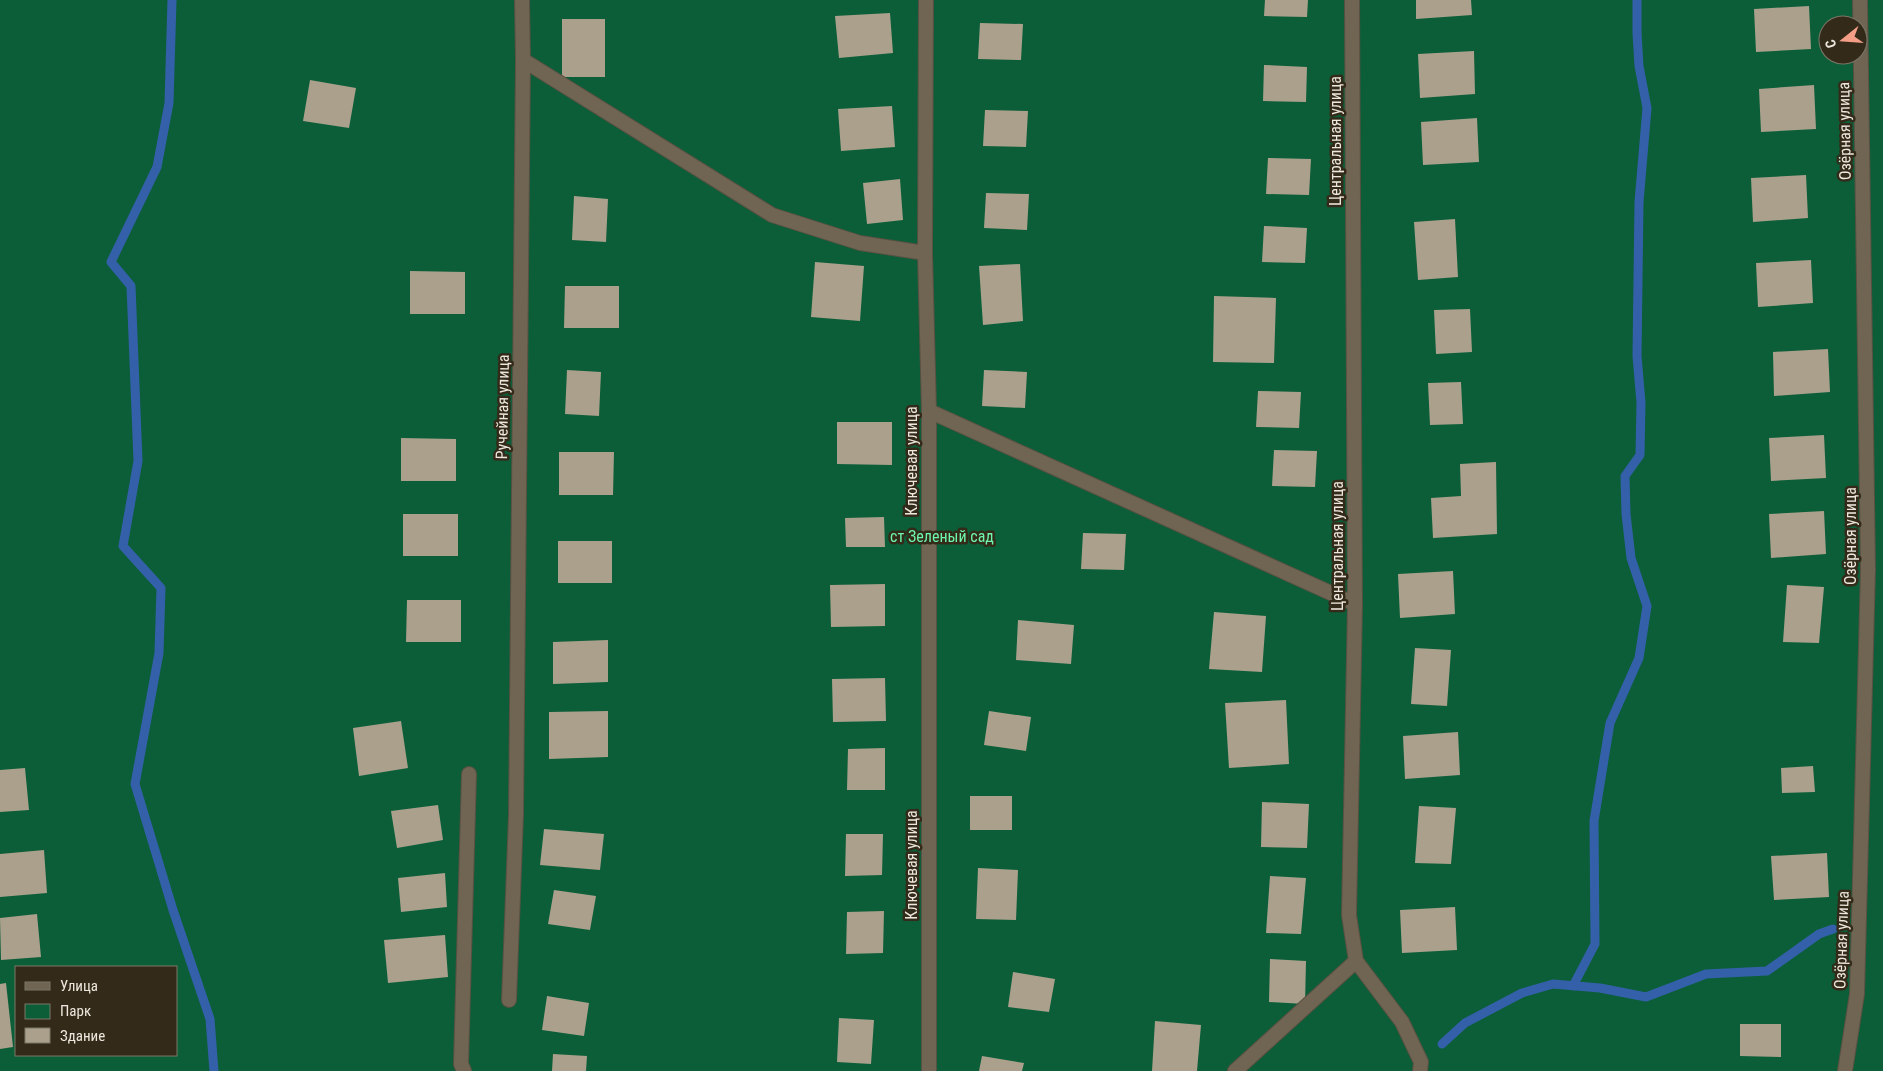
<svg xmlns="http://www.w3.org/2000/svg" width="1883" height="1071" viewBox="0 0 1883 1071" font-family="'Roboto Condensed',sans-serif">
	<rect width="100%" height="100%" fill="#3d3423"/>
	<path fill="#0c5e39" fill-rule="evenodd" d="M0,0h1883v1071h-1883zM1828,25h30v30h-30zM16,967h160v88h-160z"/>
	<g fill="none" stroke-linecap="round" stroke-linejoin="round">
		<path stroke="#3460aa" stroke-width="9" d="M172,0l-3,103 -12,64 -46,95 20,24 7,175 -15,85 38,42 -2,65 -24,131 38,126 37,109 4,52
			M1573,986l22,-42 -1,-123 16,-98 29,-65 8,-52 -16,-48 -5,-44 -1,-38 15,-21 1,-52 -4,-47 2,-154 8,-94 -8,-42 -2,-33v-33
			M1442,1044l23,-21 57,-30 31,-9 47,4 46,9 60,-23 61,-3 52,-37 14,-5"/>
	</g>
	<path fill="#aba08c" d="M1265,0h43l-1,17 -43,-1z
		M1416,0h55l1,15 -56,4z
		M1809,6l2,43 -55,3 -2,-43z
		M890,13l3,40 -54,5 -4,-42z
		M562,19h43v58h-43z
		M980,23l43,1 -2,36 -43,-1z
		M1474,51l1,43 -55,4 -2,-44z
		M1264,65l43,2 -1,35 -43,-1z
		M310,80l46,8 -7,40 -46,-7z
		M1814,85l2,44 -55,3 -2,-43z
		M892,106l3,41 -54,4 -3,-42z
		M985,110l43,1 -2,36 -43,-1z
		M1477,118l2,44 -56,3 -2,-43z
		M1268,158l43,1 -2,36 -43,-1z
		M1806,175l2,43 -55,4 -2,-44z
		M900,179l3,41 -36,4 -4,-41z
		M986,193l43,1 -2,36 -43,-2z
		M574,196l34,3 -2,43 -34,-2z
		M1455,219l3,58 -40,3 -4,-58z
		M1264,226l43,2 -2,35 -43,-1z
		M1811,260l2,43 -55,4 -2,-44z
		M815,262l49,4 -4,55 -49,-4z
		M1020,264l3,57 -40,4 -4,-59z
		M410,271l55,1v42h-55z
		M565,286h54v42h-55z
		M1214,296l62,2 -2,65 -61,-1z
		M1470,309l2,43 -36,2 -2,-44z
		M1828,349l2,43 -56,4 -1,-44z
		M567,370l34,2 -2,44 -34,-2z
		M984,370l43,2 -2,36 -43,-2z
		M1461,382l2,42 -33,1 -2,-42z
		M1258,391l43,1 -2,36 -43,-1z
		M837,422h55v43l-55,-1z
		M1824,435l2,43 -55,3 -2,-43z
		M401,438l55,1v42h-55z
		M1274,450l43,1 -2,36 -43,-1z
		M559,452h55l-1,43h-54z
		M1496,462l1,72 -64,4 -2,-40 30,-2 -1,-32z
		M1824,511l2,43 -55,4 -2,-44z
		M403,514h55v42h-55z
		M884,517l1,30h-39l-1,-29z
		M1083,533l43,1 -2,36 -43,-1z
		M558,541h54v42h-54z
		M1453,571l2,43 -55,4 -2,-44z
		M885,584v42l-54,1 -1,-42z
		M1787,585l37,2 -5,56 -36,-1z
		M407,600h54v42h-55z
		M1214,612l52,4 -4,56 -53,-3z
		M1018,620l56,5 -3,39 -55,-4z
		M608,640v42l-55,2v-42z
		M1415,648l36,2 -4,56 -36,-2z
		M885,678l1,43 -53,1 -1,-43z
		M1286,700l3,64 -60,4 -4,-65z
		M608,711v46l-59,2v-47z
		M989,711l42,6 -5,34 -42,-6z
		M401,721l7,47 -49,8 -6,-48z
		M1458,732l2,43 -55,4 -2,-43z
		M885,748v42h-38l1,-41z
		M1813,766l2,26 -33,1 -1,-25z
		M25,768l4,42 -29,2v-42z
		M970,796h42v34h-42z
		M1262,802l47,2 -2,44 -46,-1z
		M438,805l5,35 -46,8 -6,-37z
		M1419,806l37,2 -5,56 -36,-1z
		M544,829l60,5 -4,36 -60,-5z
		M846,834h37l-1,41 -37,1z
		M44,850l3,43 -47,4v-43z
		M1827,853l2,44 -55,3 -3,-44z
		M978,868l40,2 -2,50 -40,-1z
		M445,873l2,34 -46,5 -3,-34z
		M1270,876l36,2 -5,56 -35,-1z
		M554,890l42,6 -6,34 -42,-6z
		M1455,907l2,43 -55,3 -2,-43z
		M884,911l-1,42 -37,1 1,-42z
		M37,914l4,43 -40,3 -1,-42z
		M445,935l3,42 -60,6 -4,-43z
		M1270,959l36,2 -1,43 -36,-2z
		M1013,972l42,7 -6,33 -41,-5z
		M6,983l7,64 -13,2v-65z
		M547,996l42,7 -5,33 -42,-6z
		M839,1018l35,2 -3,44 -34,-2z
		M1155,1021l46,4 -4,46h-45z
		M1740,1024h41v33l-41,-1z
		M553,1054l34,2 -1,15h-34z
		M982,1056l42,7 -2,8h-43z"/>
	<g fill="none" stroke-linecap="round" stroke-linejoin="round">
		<g stroke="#585042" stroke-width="16">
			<path id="minor" d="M926,0l-1,253 4,158v660
				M1352,0l3,604 -6,311 7,46 46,61 19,40 -1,9
				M523,60l249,155 88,28 65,10
				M929,411l426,193
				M509,1000l7,-185 7,-755 -1,-60
				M464,1071l-3,-7 8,-290
				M1235,1071l121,-110
				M1845,1071l12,-77 11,-425 -8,-569"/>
		</g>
		<use href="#minor" stroke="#6f6552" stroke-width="14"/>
	</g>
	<g text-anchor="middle" stroke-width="5" stroke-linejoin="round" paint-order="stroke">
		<g font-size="16" fill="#ede7dd" stroke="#332a19">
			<text transform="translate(1844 131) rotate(-91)" y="6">Озёрная улица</text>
			<text transform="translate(1335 141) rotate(-90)" y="6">Центральная улица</text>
			<text transform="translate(502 407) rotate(-89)" y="6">Ручейная улица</text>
			<text transform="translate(911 461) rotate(-90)" y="6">Ключевая улица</text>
			<text transform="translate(1850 536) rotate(-90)" y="6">Озёрная улица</text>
			<text transform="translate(1337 546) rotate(-90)" y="6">Центральная улица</text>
			<text transform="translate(911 865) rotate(-90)" y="6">Ключевая улица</text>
			<text transform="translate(1841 940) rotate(-88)" y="6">Озёрная улица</text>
		</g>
		<g font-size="16" fill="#6df6ac" stroke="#332a19">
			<text x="942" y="542">ст Зеленый сад</text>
		</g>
	</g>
	<rect x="15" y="966" width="162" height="90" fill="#332a19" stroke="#7d7667"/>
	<rect x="25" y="982" width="25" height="8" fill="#6f6552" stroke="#7d7667"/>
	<text x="60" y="991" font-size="15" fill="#ede7dd">Улица</text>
	<rect x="25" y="1004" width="25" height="15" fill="#0c5e39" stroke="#7d7667"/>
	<text x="60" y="1016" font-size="15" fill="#ede7dd">Парк</text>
	<rect x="25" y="1028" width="25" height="15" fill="#aba08c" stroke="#7d7667"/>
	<text x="60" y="1041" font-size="15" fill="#ede7dd">Здание</text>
	<g transform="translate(1843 40) rotate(253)"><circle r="24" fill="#332a19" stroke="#7d7667"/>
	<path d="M0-4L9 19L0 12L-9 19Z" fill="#f49e88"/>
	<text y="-8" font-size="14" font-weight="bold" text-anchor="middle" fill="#ede7dd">С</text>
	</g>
</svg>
